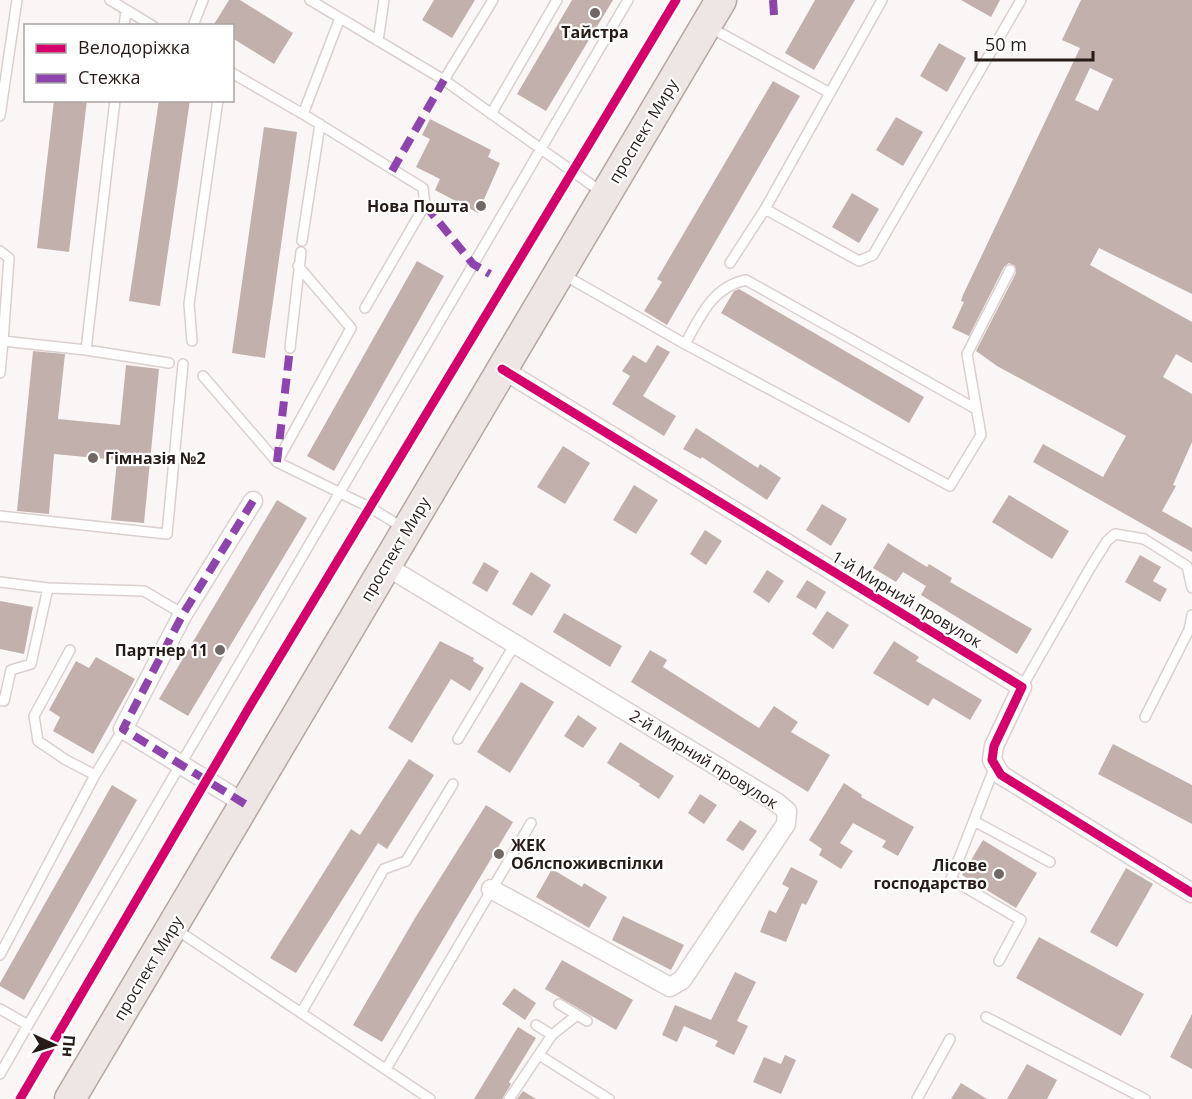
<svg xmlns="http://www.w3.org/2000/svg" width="1192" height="1099" viewBox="0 0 1192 1099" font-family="'Open Sans',sans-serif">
	<rect width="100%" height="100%" fill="#faf6f5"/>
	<path fill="#c2b0ac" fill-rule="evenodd" d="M229,0h11l53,33 -19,31 -42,-26v-12h-19z
		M434,0h41l-23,38 -30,-18z
		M572,0h41l-67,111 -29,-17z
		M815,0h40l-41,70 -29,-17z
		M961,0h39l-9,17z
		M1081,0h111v294l-93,-46 -9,17 102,57v41l-16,-9 -13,23 29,17v48l-19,43 3,1 -14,25 30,17v24l-159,-90 10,-18 60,33 23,-41 -129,-70 -21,-15 40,-78 -1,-7 -6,-3 -5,4 -35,69 -17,-8 12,-26 -3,-1 2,-6 117,-247 -18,-8zM1090,68l23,11 -15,32 -23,-11z
		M939,43l27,15 -19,34 -27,-16z
		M773,81l27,15 -133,229 -23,-14 18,-29 -5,-3z
		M54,100h33l-18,152 -32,-4z
		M159,100h31l-30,206 -31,-5z
		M896,117l27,15 -20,34 -27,-16z
		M430,119l61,31 -3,7 12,6 -22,50 -43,-23 5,-11 -24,-12 14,-28 -8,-4z
		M264,127l33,5 -32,226 -33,-5z
		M852,193l27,16 -20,34 -27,-16z
		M417,261l27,15 -110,195 -27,-15z
		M739,289l185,108 -15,26 -188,-110 13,-22z
		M657,345l13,7 -27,44 33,20 -12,20 -52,-32 18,-28 -8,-5 11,-16 13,8z
		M33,351l32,3 -7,65 62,6 6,-60 33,4 -15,154 -33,-3 6,-60 -63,-6 -5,60 -32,-3z
		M696,428l62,40 2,-4 21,14 -14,22 -65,-43 -1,2 -18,-10z
		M563,446l27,17 -25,41 -28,-17z
		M634,485l24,15 -22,34 -23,-14z
		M1009,495l60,36 -17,28 -60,-37z
		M277,500l30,18 -119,198 -29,-17z
		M822,504l25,15 -16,27 -25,-16z
		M705,530l17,11 -16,24 -16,-11z
		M888,543l39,24 2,-3 23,14 -2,4 82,47 -15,25 -96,-59 5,-9 -23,-14 -7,10 -23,-14z
		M1140,555l21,12 -8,14 14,8 -7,13 -35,-20z
		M484,562l15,9 -12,21 -15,-9z
		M767,570l17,11 -15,22 -16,-11z
		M531,572l20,13 -19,31 -20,-12z
		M807,580l19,12 -10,17 -20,-12z
		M0,601l33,6 -9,47 -24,-5z
		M827,611l22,14 -16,24 -21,-15z
		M564,613l58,33 -12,21 -57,-35z
		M440,641l34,17 -1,3 11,7 -14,23 -19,-12 -39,64 -24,-15z
		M894,641l25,16 -3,4 66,39 -12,20 -37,-22 -5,8 -55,-33z
		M650,650l17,10 -4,7 96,61 15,-22 24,16 -7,10 39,23 -22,37 -177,-110z
		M96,657l39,22 -42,75 -40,-23 7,-14 -11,-7 27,-49 13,7z
		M521,682l33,20 -44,71 -33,-21z
		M578,715l19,13 -14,20 -19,-12z
		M620,742l54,34 -15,23 -20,-13 1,-2 -33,-21z
		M1113,744l79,41v39l-94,-50z
		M409,759l25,16 -47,74 -9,-6 -82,130 -26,-15 81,-129 9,6z
		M844,783l18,12 -1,2 53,30 -16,29 -16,-9 4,-6 -33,-18 -13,20 13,8 -12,18 -22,-14 3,-6 -13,-9z
		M112,785l25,15 -113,200 -24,-14v-3z
		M700,794l17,11 -13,19 -16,-11z
		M486,805l27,17 -131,220 -29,-17 62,-107z
		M740,820l17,11 -14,20 -17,-11z
		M983,840l54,33 -21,35 -54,-33z
		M791,867l27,14 -12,24 -4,-2 -16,39 -26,-10 9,-22 7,3 13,-25 -7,-4z
		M1126,868l27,16 -36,63 -27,-15z
		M552,869l30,18 2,-4 23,14 -18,31 -53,-31z
		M623,916l61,29 -13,25 -59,-30z
		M1039,937l105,57 -23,42 -105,-58z
		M562,960l71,40 -17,30 -71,-41z
		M735,972l21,10 -19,39 11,5 -14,29 -19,-9 3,-5 -34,-15 -7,16 -15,-7 13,-30 36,15z
		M514,988l22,15 -11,17 -23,-16z
		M1192,1014v55l-22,-12z
		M518,1027l18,11 -27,44 2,2 -9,15h-28z
		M785,1055l11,5 -15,34 -28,-12 11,-25 17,7z
		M1027,1064l30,16 -10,19h-40z
		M961,1083l26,16h-36z
		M523,1091l13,8h-19z"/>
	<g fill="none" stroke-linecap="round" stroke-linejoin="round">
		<g stroke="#dad0ce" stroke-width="12">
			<path id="service" d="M110,0l43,26
				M310,0l134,80 159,113
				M124,26l2,-15
				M193,26l10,-26
				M711,28l119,65
				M378,41l6,-41
				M232,73l71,41 37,-96
				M444,80l49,-80
				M303,114l120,74 2,17 -60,103
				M491,114l66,-114
				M0,116l17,-116
				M765,209l94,52 14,-6 148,-255
				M302,241l18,-117
				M0,251l9,7 -6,83
				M730,263l35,-54 117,-209
				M564,275l121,69 265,142 31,-51 -14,-81 43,-84
				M192,341l-3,-37 29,-204
				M685,344c15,-27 27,-57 61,-64l230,129
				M290,348l11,-96
				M86,350l29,-250
				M0,373l3,-32 83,9 83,13
				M203,376l74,86 94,46 34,21
				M277,462l74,-134 -53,-62
				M0,516l167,18 16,-170
				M0,582l48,6 96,3 39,23
				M70,650l-36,66 4,25 28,19 29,15
				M1022,687l68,-119 17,-27 8,-7 29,5 43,27 5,22
				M0,700l4,1 7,-31 20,-6 17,-76
				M1145,717l44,-87 3,-15
				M458,739l57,-95
				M995,766l-44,113 70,41 -22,41
				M974,821l76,41
				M174,928l256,171
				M0,955l95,-180 28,-46
				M559,1004l28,17
				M0,1009l28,16 -28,49
				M301,1013l83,-144 22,-8 47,-77
				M986,1017l159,82
				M28,1025l600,-1025
				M552,1035l25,-20
				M539,1055l70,44
				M386,1069l145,-246
				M509,1099l43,-64 -16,-10
				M917,1099l33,-60"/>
		</g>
		<g stroke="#dad0ce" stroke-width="21">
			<path id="minor" d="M502,369l520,318 -28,59 -2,14 9,15 191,118
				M386,566l390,236 11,9 -1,13 -104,156 -12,7 -179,-98
				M245,804l-122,-75 60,-115 70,-113"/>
		</g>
		<g stroke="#b6a6a1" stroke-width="33">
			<path id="primary" d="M70,1099l651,-1099"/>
		</g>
		<use href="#service" stroke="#fefefe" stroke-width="9"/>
		<use href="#minor" stroke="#fefefe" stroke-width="18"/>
		<use href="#primary" stroke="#eee6e4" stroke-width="30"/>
		<path stroke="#8e44ad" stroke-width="8" stroke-dasharray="15 8" stroke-linecap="butt" d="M773,0l1,15
			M392,171l52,-91
			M425,205l48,59 17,10
			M277,462l13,-114
			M245,804l-122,-75 60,-115 70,-113"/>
		<g stroke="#fff" stroke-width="13">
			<path id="cycleway" d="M502,369l520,318 -28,59 -2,14 9,15 191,118
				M20,1099l227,-388 429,-711"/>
		</g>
		<use href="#cycleway" stroke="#d6006c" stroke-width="9"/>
	</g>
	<g fill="#716865" stroke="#fff" stroke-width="2">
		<circle cx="595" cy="13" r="6"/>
		<circle cx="481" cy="206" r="6"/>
		<circle cx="93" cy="458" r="6"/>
		<circle cx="220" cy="650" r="6"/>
		<circle cx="499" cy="854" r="6"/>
		<circle cx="999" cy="874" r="6"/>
	</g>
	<g text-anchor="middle" stroke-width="4.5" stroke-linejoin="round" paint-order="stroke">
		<g font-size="16" font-weight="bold" fill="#271b18" stroke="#fff" text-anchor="end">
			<text x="595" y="38" text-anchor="middle">Тайстра</text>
			<text x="469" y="212">Нова Пошта</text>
			<text x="105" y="464" text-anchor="start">Гімназія №2</text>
			<text x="208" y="656">Партнер 11</text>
			<text x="511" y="851" text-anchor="start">ЖЕК<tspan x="511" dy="18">Облспоживспілки</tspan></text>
			<text x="987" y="871">Лісове<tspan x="987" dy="18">господарство</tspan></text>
		</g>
		<g font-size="16" fill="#271b18" stroke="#fff">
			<text transform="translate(643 131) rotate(-59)" y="6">проспект Миру</text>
			<text transform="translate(395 549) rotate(-59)" y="6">проспект Миру</text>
			<text transform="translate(907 599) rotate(31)" y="6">1-й Мирний провулок</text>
			<text transform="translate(704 759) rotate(32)" y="6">2-й Мирний провулок</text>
			<text transform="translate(148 968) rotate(-59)" y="6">проспект Миру</text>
		</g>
	</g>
	<rect x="24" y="24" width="210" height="78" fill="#ffffff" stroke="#a9a4a3" stroke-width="1.5"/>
	<rect x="36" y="44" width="30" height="9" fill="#d6006c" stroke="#a9a4a3" stroke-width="1.5"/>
	<text x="78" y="54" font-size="18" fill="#271b18">Велодоріжка</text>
	<rect x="36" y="74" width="30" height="9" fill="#8e44ad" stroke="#a9a4a3" stroke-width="1.5"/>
	<text x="78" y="84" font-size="18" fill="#271b18">Стежка</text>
	<g transform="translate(54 1045) rotate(94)" stroke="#ffffff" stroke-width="4.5" paint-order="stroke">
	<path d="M0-4.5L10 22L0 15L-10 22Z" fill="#271b18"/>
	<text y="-9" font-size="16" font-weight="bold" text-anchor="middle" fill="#271b18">Пн</text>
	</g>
	<path d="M976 51v9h117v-9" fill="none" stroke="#271b18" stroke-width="3"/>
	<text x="985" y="51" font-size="18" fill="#271b18" stroke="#ffffff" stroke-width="4.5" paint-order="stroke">50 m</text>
</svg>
